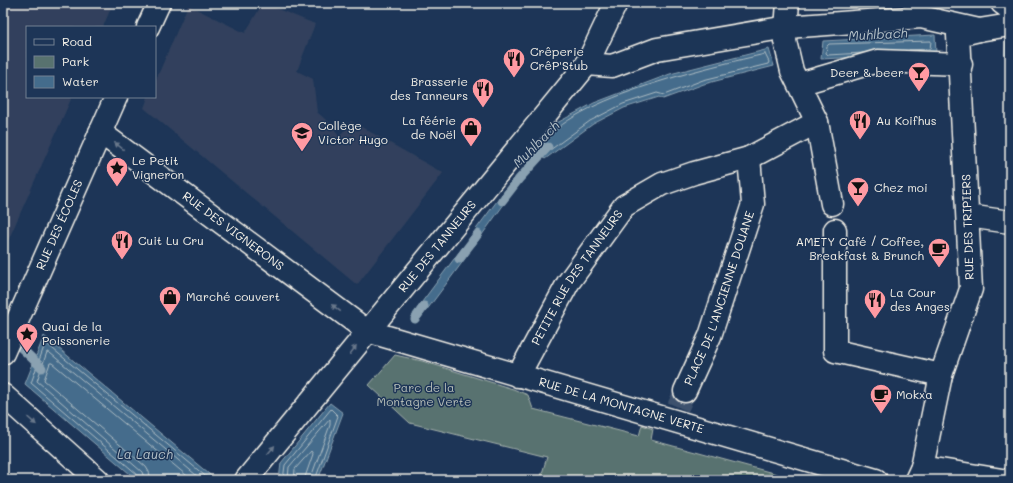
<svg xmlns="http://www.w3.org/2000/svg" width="1013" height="483" viewBox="0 0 1013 483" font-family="Mali,sans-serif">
	<rect width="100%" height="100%" fill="#1d3557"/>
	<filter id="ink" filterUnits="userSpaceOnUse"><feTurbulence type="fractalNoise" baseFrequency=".025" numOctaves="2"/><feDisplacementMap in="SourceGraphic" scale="8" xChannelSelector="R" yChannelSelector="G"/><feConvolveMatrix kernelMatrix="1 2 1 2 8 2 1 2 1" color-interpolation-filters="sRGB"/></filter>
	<g filter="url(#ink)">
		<path fill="#31415d" d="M3,3h110l-10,24h-76v70h45l-69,155z
			M263,3l52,21 -18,47 16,8 4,33 16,14 6,11 12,-16 92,52 -86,112 -213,-177 4,-11h7v-15l33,-77 57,28z"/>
		<path fill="#58726f" stroke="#a6b2ac" d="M395,355l27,6 91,28 15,6 5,14 106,27 3,-11 11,4 -2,11 148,40h-259l7,-23 -137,-34 -41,-38z"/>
		<path fill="#446c8c" stroke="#8aa1b1" d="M1006,34h4v21h-5z
			M935,35l1,18 -115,6 2,-18z
			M769,49l5,17 -70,18 -41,15 -4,-2 -35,11 -31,16 -48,35 -10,-8 20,-27 39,-21 76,-29z
			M506,189l6,4 -38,53 -6,-6z
			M463,247l7,5 -50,67 -7,-5z
			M44,336l171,143 -78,1 -112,-96z
			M330,403l13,10 -25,67h-39l2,-17z"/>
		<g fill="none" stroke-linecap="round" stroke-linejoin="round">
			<path stroke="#aebcc3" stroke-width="1" d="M863,53l-35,2 -2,-2 1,-7 2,-2 102,-3 -1,8 -21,1
				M765,54l4,8 -1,2 -65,16 -39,15 -7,-2 -34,11 -33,17 -44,32 -5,-2c13,-50 177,-86 224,-97z
				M140,480l-2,-5 -107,-92 14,-39h2l163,136
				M145,480l-3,-8 -105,-91 10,-29 3,1 152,127
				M151,480l-2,-8 -3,-5 -102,-87 6,-17h2l140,117
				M283,480l2,-15 46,-56 7,7 -23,64
				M288,480l1,-13 41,-48v6l-20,55
				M294,480l1,-11 16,-18 2,3 -9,26"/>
			<path stroke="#8aa1b1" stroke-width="9" d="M502,201l17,-22 29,-32
				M459,259l19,-25
				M415,319l9,-13
				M11,338l31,30"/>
			<path stroke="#3d516d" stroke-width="22" stroke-dasharray="22 11" stroke-linecap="butt" d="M678,407l7,-16"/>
			<g stroke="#f4f1e8" stroke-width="25">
				<g id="minor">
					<path d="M788,3l-3,38 7,30 25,51 15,82"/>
					<path d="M1002,3l8,6"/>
					<path d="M148,27l11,-24"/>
					<path d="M587,64l25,2 45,-17 130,-22 134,-10 58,13 31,-5"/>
					<path d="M799,84l79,-23 83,3"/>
					<path id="s1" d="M100,132l267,199 509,149"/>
					<path d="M968,216l42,6"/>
					<path d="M835,230v121l106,24"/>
					<path id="s2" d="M3,353l113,-256"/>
					<path id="s3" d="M518,376l50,-93 56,-77 38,-22 32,-11 55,-15 68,-36"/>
					<path id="s4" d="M685,391l25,-55 43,-132 -4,-46"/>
					<path d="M3,395l95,85"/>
					<path d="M922,467l80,13"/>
					<path id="s5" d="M246,480l341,-416 29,-61"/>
					<path d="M916,480l6,-13 19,-92 30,-86 -13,-254 21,-5"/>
				</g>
			</g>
			<use href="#minor" stroke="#1d3557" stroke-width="22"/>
		</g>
		<defs><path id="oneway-solid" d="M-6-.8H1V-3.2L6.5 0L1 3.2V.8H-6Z"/></defs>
		<g fill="#68778a">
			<use href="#oneway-solid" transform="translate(119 146) rotate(-143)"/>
			<use href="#oneway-solid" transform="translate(336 308) rotate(-143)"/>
			<use href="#oneway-solid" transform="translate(353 350) rotate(-54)"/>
			<use href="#oneway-solid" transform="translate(32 421) rotate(42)"/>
			<use href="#oneway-solid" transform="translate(271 450) rotate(-50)"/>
		</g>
	</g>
	<defs>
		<g id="restaurant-pin" transform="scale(1.15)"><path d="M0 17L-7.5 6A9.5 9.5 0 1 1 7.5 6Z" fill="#ff9aa2" stroke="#1d3557"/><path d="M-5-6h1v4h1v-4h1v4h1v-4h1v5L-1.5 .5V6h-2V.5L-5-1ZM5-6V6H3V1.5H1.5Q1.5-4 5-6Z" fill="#111"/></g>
		<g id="bar-pin" transform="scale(1.15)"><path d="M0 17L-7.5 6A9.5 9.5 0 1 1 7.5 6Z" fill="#ff9aa2" stroke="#1d3557"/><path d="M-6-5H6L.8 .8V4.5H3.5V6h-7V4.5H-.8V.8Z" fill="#111"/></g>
		<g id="shop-pin" transform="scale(1.15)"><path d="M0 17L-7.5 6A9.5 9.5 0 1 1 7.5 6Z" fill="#ff9aa2" stroke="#1d3557"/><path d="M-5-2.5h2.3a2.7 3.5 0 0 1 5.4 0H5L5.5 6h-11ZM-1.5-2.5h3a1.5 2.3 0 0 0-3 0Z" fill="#111"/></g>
		<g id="school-pin" transform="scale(1.15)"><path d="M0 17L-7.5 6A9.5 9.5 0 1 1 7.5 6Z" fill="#ff9aa2" stroke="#1d3557"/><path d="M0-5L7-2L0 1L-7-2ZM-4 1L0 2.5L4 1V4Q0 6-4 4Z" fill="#111"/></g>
		<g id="sight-pin" transform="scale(1.15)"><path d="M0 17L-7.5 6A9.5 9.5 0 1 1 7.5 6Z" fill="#ff9aa2" stroke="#1d3557"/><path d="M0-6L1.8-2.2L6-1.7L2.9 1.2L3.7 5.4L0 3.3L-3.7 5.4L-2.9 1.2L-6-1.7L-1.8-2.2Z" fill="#111"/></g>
		<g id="cafe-pin" transform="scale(1.15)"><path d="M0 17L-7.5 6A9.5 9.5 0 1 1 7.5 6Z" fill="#ff9aa2" stroke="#1d3557"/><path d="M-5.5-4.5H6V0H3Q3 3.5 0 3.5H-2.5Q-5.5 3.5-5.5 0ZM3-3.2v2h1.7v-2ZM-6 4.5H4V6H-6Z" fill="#111"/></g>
	</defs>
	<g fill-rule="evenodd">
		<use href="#restaurant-pin" x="514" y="59"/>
		<use href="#bar-pin" x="919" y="73"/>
		<use href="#restaurant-pin" x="483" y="89"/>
		<use href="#restaurant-pin" x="860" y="121"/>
		<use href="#shop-pin" x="471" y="128"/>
		<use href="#school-pin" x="302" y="133"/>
		<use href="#sight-pin" x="117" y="168"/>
		<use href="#bar-pin" x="858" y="188"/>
		<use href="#restaurant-pin" x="122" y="241"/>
		<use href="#cafe-pin" x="939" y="249"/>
		<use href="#shop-pin" x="170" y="297"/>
		<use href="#restaurant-pin" x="875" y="300"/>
		<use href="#sight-pin" x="27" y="334"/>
		<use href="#cafe-pin" x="881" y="395"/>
	</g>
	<g text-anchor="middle" stroke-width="3" stroke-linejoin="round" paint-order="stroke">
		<g font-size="12" fill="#f4f1e8" stroke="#1d3557" text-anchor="start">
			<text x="530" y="56">Crêperie<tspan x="530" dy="14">CrêP'Stub</tspan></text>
			<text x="904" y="77" text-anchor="end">Deer &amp; beer</text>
			<text x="468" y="86" text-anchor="end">Brasserie<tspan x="468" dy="14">des Tanneurs</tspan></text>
			<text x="456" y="125" text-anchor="end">La féérie<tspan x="456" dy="14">de Noël</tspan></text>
			<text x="876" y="125">Au Koifhus</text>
			<text x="318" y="130">Collège<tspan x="318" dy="14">Victor Hugo</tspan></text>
			<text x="132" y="165">Le Petit<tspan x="132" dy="14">Vigneron</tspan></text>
			<text x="874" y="192">Chez moi</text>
			<text x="138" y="245">Cuit Lu Cru</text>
			<text x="924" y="246" text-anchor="end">AMETY Café / Coffee,<tspan x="924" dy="14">Breakfast &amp; Brunch</tspan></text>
			<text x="890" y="297">La Cour<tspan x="890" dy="14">des Anges</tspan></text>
			<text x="186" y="301">Marché couvert</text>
			<text x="42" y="331">Quai de la<tspan x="42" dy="14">Poissonerie</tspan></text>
			<text x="896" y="399">Mokxa</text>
		</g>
		<g font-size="12" fill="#f4f1e8" stroke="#1d3557">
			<text dy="4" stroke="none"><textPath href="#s2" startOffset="140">RUE DES ÉCOLES</textPath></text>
			<text transform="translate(968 227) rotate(-92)" y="4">RUE DES TRIPIERS</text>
			<text dy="4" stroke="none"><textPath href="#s1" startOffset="166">RUE DES VIGNERONS</textPath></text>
			<text dy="4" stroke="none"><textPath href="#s5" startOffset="302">RUE DES TANNEURS</textPath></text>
			<text dy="4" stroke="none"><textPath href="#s3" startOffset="115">PETITE RUE DES TANNEURS</textPath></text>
			<text dy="4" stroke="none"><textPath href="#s4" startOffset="99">PLACE DE L'ANCIENNE DOUANE</textPath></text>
			<text dy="4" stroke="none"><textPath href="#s1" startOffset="598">RUE DE LA MONTAGNE VERTE</textPath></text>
		</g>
		<g font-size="12" fill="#b6beb8" stroke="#1d3557">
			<text x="424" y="392">Parc de la<tspan x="424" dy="14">Montagne Verte</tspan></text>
		</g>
		<g font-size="13" font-style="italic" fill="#b6c2c8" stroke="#1d3557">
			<text transform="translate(878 34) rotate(-3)" y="5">Muhlbach</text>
			<text transform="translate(536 144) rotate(-45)" y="5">Muhlbach</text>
			<text x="145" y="459">La Lauch</text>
		</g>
	</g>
	<rect width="1013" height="483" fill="none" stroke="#1d3557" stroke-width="16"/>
	<rect x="8" y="8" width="997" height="467" fill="none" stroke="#f4f1e8" stroke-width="1.5" filter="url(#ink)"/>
	<rect x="26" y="26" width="130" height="72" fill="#1d3557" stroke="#738091"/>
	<rect x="34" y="39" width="20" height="6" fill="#1d3557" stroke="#738091"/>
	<text x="62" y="46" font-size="12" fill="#f4f1e8">Road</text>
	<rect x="34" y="56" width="20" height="12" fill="#58726f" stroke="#738091"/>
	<text x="62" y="66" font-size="12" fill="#f4f1e8">Park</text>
	<rect x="34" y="76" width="20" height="12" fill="#446c8c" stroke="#738091"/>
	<text x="62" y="86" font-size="12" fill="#f4f1e8">Water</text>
</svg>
